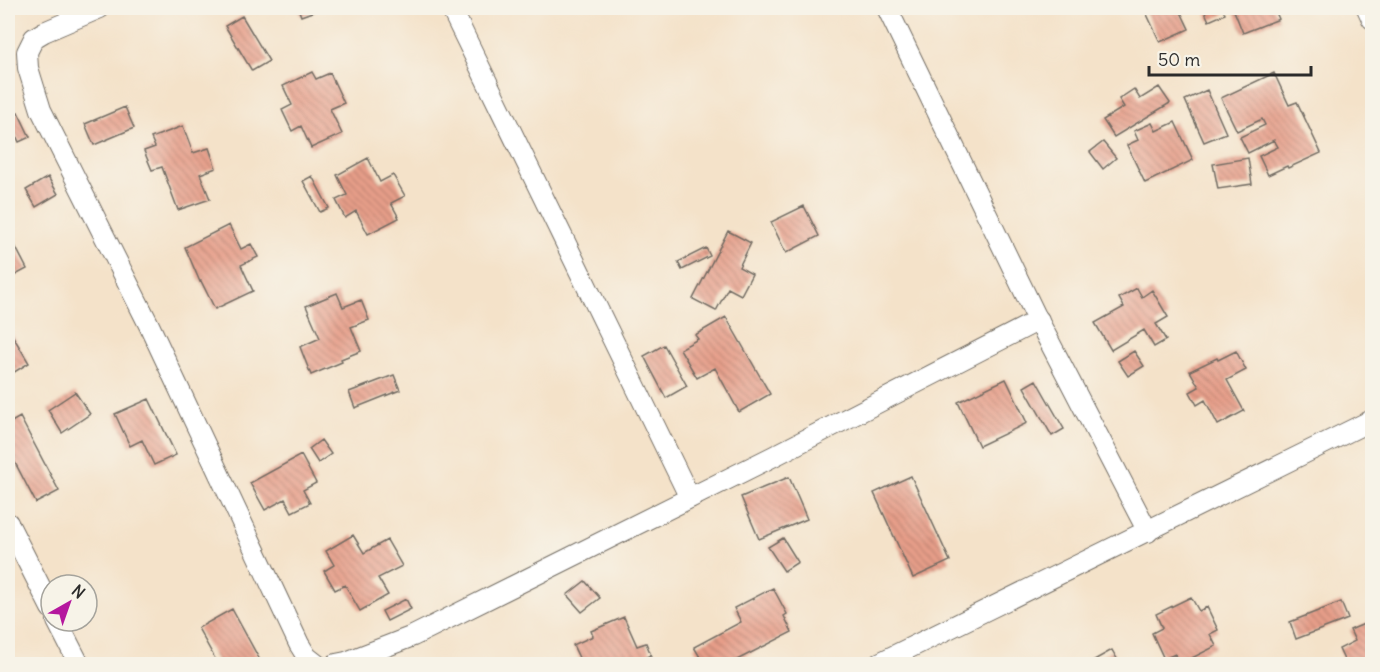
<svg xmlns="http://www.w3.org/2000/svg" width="1380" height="672" viewBox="0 0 1380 672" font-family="Delius,sans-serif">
	<defs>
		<pattern id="building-back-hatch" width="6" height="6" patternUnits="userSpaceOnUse" patternTransform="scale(1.5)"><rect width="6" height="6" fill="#e79e89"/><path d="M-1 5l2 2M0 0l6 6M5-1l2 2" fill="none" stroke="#bb8170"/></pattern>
	</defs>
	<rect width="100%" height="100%" fill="#f7f3e8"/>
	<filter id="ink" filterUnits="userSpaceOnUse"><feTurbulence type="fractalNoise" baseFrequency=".0167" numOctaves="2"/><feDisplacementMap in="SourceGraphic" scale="12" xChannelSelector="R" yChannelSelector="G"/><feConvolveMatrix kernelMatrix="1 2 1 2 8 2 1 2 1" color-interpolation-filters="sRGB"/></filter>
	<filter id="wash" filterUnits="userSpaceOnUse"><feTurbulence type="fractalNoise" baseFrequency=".008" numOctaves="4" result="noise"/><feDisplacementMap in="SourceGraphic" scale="24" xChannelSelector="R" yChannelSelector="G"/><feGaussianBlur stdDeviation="1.35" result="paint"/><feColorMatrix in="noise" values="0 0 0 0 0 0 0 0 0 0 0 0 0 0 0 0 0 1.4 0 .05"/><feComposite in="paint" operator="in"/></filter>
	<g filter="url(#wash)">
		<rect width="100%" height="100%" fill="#f4e2c9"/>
		<g id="blocks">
			<path fill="url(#building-back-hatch)" d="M298,8h25l-22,8z
				M1144,8h35l10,21 -29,13z
				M1203,8h19l3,6 -16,7z
				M1233,8h41l5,11 -36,14z
				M242,16l27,45 -17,10 -27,-45z
				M312,72l4,7 14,-6 14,30 -14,6 12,25 -31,14 -10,-22 -9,5 -10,-21 10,-5 -9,-19z
				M1274,73l15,32 8,-3 24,51 -33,15 -1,-2 -19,9 -9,-19 19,-9 -4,-7 -26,13 -8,-16 25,-12 -3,-6 -25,12 -16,-33z
				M1159,87l11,16 -56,34 -11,-17 21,-13 -5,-8 15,-10 6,10z
				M1207,90l19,43 -22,9 -19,-42z
				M125,107l9,21 -40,17 -9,-21z
				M18,112l12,25 -11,5 -11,-24v-1z
				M1175,122l18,38 -48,23 -18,-38 11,-5 -4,-9 18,-8 4,8z
				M183,126l10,27 16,-5 7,20 -16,6 10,25 -32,11 -16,-43 -10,3 -8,-19 11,-4 -4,-9z
				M1103,142l13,16 -13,11 -13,-17z
				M368,158l12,24 13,-7 12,21 -14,7 8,15 -31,16 -12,-23 -11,7 -9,-18 11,-5 -10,-20z
				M1248,158l4,26 -34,5 -5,-25z
				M312,176l17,32 -9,4 -17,-31z
				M48,177l10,17 -22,13 -10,-17z
				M804,206l15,30 -33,17 -15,-31z
				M229,225l12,24 10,-5 7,13 -17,8 12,26 -38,18 -14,-28 -1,1 -15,-35z
				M728,231l23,12 -12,24 13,7 -11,21 -13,-7 -12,23 -23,-12z
				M8,232l19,37 -19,10z
				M706,248l4,8 -28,14 -4,-8z
				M1137,288l5,9 10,-7 16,27 -12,7 10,16 -12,7 -10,-17 -33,20 -16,-27 29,-16 -5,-9z
				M337,293l6,14 18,-7 8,20 -18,7 10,24 -20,8 1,3 -31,13 -11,-28 20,-9 -14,-32z
				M726,317l44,77 -31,18 -24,-44 -18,10 -17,-29 18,-10 -3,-4z
				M8,328l21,35 -21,13z
				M664,345l23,41 -21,12 -22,-42z
				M1134,351l10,15 -16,10 -10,-15z
				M1236,351l10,19 -19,10 17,31 -26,14 -13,-25 -8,5 -7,-13 9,-5 -9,-16 27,-13 1,2z
				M394,375l6,15 -45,18 -6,-16z
				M1006,379l21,44 -48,23 -21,-44z
				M1036,380l28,49 -12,7 -28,-49z
				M75,392l15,22 -28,19 -14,-23z
				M149,399l27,56 -22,10 -12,-25 -12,6 -15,-32z
				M20,417l39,74 -23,12 -28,-54v-25z
				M321,440l10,14 -13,9 -9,-14z
				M301,455l15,28 -13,7 7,13 -18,9 -7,-13 -20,11 -15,-27z
				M911,476l39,85 -37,17 -39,-85z
				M789,477l18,42 -48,20 -18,-42z
				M353,535l11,18 23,-13 15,26 -24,12 10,17 -28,16 -15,-26 -10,5 -11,-19 10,-6 -8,-14z
				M783,538l15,24 -14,9 -16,-24z
				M585,581l15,17 -18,14 -15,-17z
				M773,588l14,26 -3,2 8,16 -63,32h-25l-10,-17 47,-25 -7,-14z
				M1191,597l8,14 8,-4 11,23 -8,4 6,12 -36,18 -5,-10 -11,5 -12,-26 10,-5 -6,-14z
				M406,599l5,10 -24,12 -5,-10z
				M1341,602l7,17 -52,20 -6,-17z
				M232,609l30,55h-44l-20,-36z
				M624,617l13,29 9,-3 5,12 -9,4 1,3 -5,2h-34v-1l-4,1h-18l-9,-19 20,-9 -2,-5z
				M1371,621l1,4v39h-26l-7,-15 16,-8 -5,-11z
				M1112,650l8,14h-33z"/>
		</g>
	</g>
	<g filter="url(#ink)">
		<use href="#blocks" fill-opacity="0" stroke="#716b62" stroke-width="1.5"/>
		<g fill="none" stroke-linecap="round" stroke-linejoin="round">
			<g stroke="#716b62" stroke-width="22">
				<path id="street" d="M100,8l-56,24 -10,6 -7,14 1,16 13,42 108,215 150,319 8,13 9,7
					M451,8l239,490
					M887,8l148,306 113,218
					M1367,8l5,11
					M8,523l43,85
					M57,621l22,43
					M336,664l10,-2 67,-26 359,-179 267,-137
					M877,664l495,-244"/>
			</g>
			<use href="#street" stroke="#fff" stroke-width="20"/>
		</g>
	</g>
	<rect width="1380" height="672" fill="none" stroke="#f7f3e8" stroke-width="30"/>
	<g transform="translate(69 603) rotate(40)"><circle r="28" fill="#f7f3e8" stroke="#a5a39c" stroke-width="1.5"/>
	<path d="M0-4.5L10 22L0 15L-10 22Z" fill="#b5179e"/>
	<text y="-9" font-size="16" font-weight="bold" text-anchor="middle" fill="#2b2b2b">N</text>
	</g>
	<path d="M1149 66v9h162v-9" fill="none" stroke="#2b2b2b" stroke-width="3"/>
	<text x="1158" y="66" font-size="18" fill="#2b2b2b" stroke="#f7f3e8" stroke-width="4.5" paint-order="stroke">50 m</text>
</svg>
